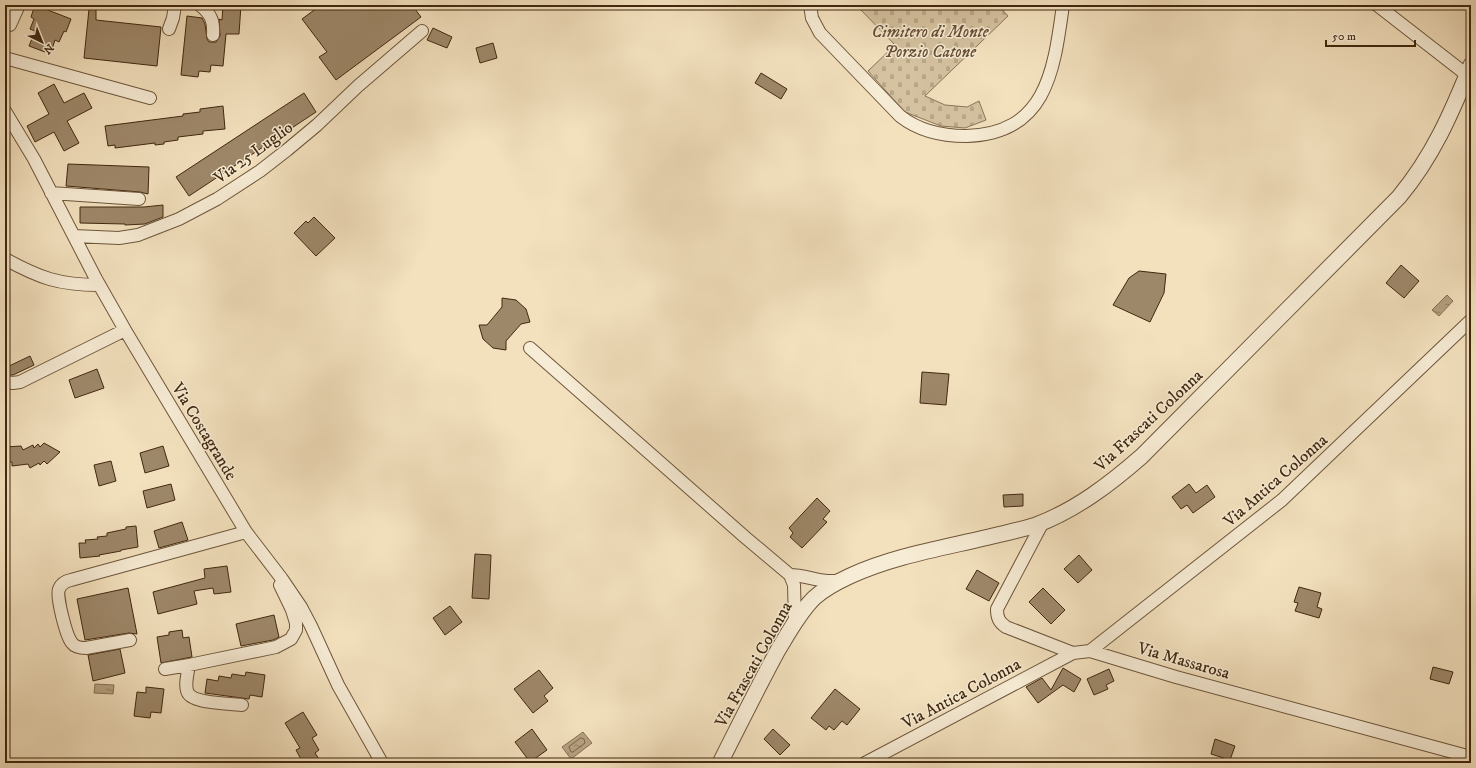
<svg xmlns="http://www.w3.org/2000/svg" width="1476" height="768" viewBox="0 0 1476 768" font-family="'IM FELL DW Pica',serif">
	<defs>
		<pattern id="cemetery-stones" width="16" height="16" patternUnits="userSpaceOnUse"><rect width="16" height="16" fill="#d5c2a0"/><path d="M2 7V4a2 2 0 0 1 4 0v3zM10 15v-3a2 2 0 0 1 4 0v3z" fill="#b8a789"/></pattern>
		<pattern id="water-ripples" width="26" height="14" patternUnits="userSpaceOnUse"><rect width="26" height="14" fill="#b6a282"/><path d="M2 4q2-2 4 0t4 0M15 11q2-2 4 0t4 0" fill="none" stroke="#968469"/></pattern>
	</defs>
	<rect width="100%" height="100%" fill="#f3e1be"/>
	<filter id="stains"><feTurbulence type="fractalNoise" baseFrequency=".005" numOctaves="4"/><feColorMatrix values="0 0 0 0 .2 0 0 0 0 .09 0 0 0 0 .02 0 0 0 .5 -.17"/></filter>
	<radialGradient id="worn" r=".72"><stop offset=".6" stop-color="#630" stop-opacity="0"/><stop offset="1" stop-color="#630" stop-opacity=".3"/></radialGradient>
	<path fill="url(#cemetery-stones)" stroke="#8b7558" d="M858,5h140l10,11 -83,80 20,9 22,2 12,-6 7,19 -21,8 -24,-2 -36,-14 -37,-41 27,-26 -36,-37z"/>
	<path fill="url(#water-ripples)" stroke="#877154" d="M1447,295l6,6 -14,15 -7,-6z
		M95,684l19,1 -1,9 -19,-1z
		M583,732l9,11 -21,16 -9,-12z"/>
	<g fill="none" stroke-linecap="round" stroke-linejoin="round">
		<path stroke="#7c6548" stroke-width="1" d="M581,738l3,1 1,4 -12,9h-2l-2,-5z"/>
	</g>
	<path fill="#9e886a" stroke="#41280f" d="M35,5l36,14 -5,13 -2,-1 -5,11 -4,-2 -3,9 -5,-2 -2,5 -16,-6 6,-15 -5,-2 4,-10 -3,-2z
		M223,5h18l-2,29h-13l-3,32 -12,-1 -1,7 -11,-1 -1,6 -17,-2 6,-59 15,2 3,6 2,15 2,3h7l4,-6 -1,-17 3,1z
		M321,5h91l9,12 -85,63 -17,-23 8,-5 -25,-33z
		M89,9h7v11l65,7 -4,39 -73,-8z
		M433,28l19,9 -5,11 -20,-8z
		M493,43l4,15 -17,5 -4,-15z
		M761,73l26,16 -6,10 -26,-16z
		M54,84l10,19 20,-10 8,15 -25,13 12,22 -15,8 -10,-19 -19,10 -8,-16 22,-12 -11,-21z
		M304,93l12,19 -127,84 -13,-19z
		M223,106l2,23 -22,2v3l-25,3v3l-14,2v2l-9,1v-2l-40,5v-3l-7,1 -3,-20 78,-10v-2l17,-2v-3z
		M68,164l81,3 -1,27 -8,-2 -74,-6z
		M163,205v12l-18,7 -20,1v-1l-45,-1v-16h64z
		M314,217l21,21 -19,18 -22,-23 12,-12 2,2z
		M1401,265l18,16 -15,17 -18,-15z
		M1139,271l27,3 -2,19 -14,29 -37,-17 16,-27z
		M502,298l14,2 10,9 4,13 -9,2 -15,17v9l-13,-2 -10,-9 -4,-14h8l15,-18z
		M30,356l4,9 -21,10h-7l-1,-7z
		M97,369l7,19 -29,10 -6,-18z
		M922,372l27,2 -3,31 -26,-2z
		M44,443l16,9 -13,12 -3,-3 -4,4 -1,-2 -9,5 -2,-4 -16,2v-4h-6l-1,-15 16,-1 2,4 10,-5 1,3 4,-4 2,3z
		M163,446l6,20 -24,7 -5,-20z
		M111,461l5,20 -17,5 -5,-21z
		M171,484l4,16 -28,8 -4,-17z
		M1189,484l7,9 11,-8 8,12 -22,16 -6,-8 -6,4 -9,-12z
		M1023,494v12l-19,1 -1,-12z
		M817,498l13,13 -7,8 4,3 -25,26 -12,-11 3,-4 -4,-5z
		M182,522l6,18 -29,8 -5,-17z
		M136,526l2,21 -17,3v1l-22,4 1,1 -20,2 -1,-15h7l-1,-3 13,-1 -1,-2 10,-1v-3l19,-4v-2z
		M475,554l16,1 -2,44 -17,-1z
		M1079,555l13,15 -14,13 -14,-14z
		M227,566l4,26 -17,2 -1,-6 -19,3 3,13 -39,10 -5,-22 52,-14 -1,-9z
		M977,570l22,13 -10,18 -23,-12z
		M1299,587l22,6 -4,14 5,2 -3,9 -24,-7 3,-8 -4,-1z
		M128,588l9,46 -8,-1 -44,7 -8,-41z
		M1043,588l22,22 -14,14 -22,-22z
		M450,606l12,16 -17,13 -12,-17z
		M274,615l5,22 -6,3 -32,6 -5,-22z
		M182,630l1,8 6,-1 3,20 -31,6 -4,-26 12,-2v-3z
		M120,649l5,24 -32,8 -5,-26z
		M1433,667l20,5 -4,12 -19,-5z
		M1063,668l18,11 -7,13 -11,-7 -25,18 -12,-16 16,-9 9,12z
		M1109,669l5,12 -8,4 2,4 -14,6 -7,-16z
		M539,670l14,18 -9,8 4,5 -15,12 -19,-24z
		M246,672l19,3 -3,22 -12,-2 -1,4 -44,-6 2,-14 11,2 1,-5 12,2 1,-4 13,2z
		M146,687l18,2 -3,24 -10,-1 -1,6 -16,-2 3,-24 9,1z
		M835,689l25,20 -13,16 -5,-4 -8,9 -5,-4 -3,4 -15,-12z
		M303,712l14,23 -5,3 7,12 -4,3 4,6 -7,4h-9l-7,-13 4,-2 -15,-25z
		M532,729l15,21 -17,12 -15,-20z
		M773,729l17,16 -10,10 -16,-16z
		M1215,739l20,7 -5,14 -19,-6z"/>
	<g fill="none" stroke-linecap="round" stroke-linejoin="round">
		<g stroke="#6e563b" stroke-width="14">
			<path id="minor" d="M200,5c11,9 14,16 13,30
				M810,5l2,13 8,15 80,83c19,15 43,20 66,20 81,-2 88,-66 97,-131
				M1377,5l90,70
				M10,25l9,-20
				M169,29l4,-11 2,-13
				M5,58l145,40
				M5,111l29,48 62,120 29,51 121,202 36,47 19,28 10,19 27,59 44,78
				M51,193l88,6
				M74,236l45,2 19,-3 41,-16 38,-20 43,-28 27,-21 30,-25 41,-39 64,-55
				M5,259c35,19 54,26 94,26
				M530,348l216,190 44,37 4,10 1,37
				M5,382l8,1 7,-1 105,-52
				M1043,522l-46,87c0,9 2,13 9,18l67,26 17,-2 86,26 295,80
				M790,575c18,0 32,9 50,5
				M130,640l-44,8c-6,0 -11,-1 -14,-5 -6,-7 -16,-47 -13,-54 2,-5 7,-8 12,-9l175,-48
				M1090,651l192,-151 189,-180
				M165,669l24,-4
				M242,705c-12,-1 -49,-2 -54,-12 -4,-7 0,-21 1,-28l87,-18 15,-8 5,-9v-7l-4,-13 -12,-25
				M865,763l208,-110"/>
		</g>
		<g stroke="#6e563b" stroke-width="17">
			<path id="tertiary" d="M720,763c19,-38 38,-76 58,-113 11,-18 21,-37 36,-52 11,-10 23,-16 36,-22 43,-20 93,-28 139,-39 16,-4 32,-7 47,-12 40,-15 74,-41 106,-69l257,-259c34,-41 52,-83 72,-132"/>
		</g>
		<use href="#minor" stroke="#f7ecd5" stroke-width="12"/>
		<use href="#tertiary" stroke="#f7ecd5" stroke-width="15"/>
	</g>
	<g text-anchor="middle" stroke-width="3" stroke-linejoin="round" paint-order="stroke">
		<g font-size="17" font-style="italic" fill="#664e33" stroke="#f7ecd5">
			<text x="930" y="37">Cimitero di Monte<tspan x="930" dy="20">Porzio Catone</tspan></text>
		</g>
		<g font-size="17" fill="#41280f" stroke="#f7ecd5">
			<text transform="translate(253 152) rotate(-36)" y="6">Via 25 Luglio</text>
			<text transform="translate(1148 420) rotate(-43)" y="6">Via Frascati Colonna</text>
			<text transform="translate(205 431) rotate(59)" y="6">Via Costagrande</text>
			<text transform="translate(1275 480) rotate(-41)" y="6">Via Antica Colonna</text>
			<text transform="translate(1184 660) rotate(16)" y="6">Via Massarosa</text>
			<text transform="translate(753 664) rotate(-61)" y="6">Via Frascati Colonna</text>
			<text transform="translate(961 693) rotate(-28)" y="6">Via Antica Colonna</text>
		</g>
	</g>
	<rect width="1476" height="768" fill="none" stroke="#f3e1be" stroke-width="20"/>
	<rect x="6" y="6" width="1464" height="756" fill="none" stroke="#41280f" stroke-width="2"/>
	<rect x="10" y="10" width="1456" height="748" fill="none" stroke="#41280f"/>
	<g transform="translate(42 42) rotate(137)" stroke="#f7ecd5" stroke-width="3" paint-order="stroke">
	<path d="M0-3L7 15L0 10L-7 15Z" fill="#41280f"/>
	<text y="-6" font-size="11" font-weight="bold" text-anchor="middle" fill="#41280f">N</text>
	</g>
	<path d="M1326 40v6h89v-6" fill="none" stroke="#41280f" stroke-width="2"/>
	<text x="1332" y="40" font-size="12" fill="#41280f" stroke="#f7ecd5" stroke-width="3" paint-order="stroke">50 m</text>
	<rect width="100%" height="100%" filter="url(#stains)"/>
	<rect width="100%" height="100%" fill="url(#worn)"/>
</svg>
